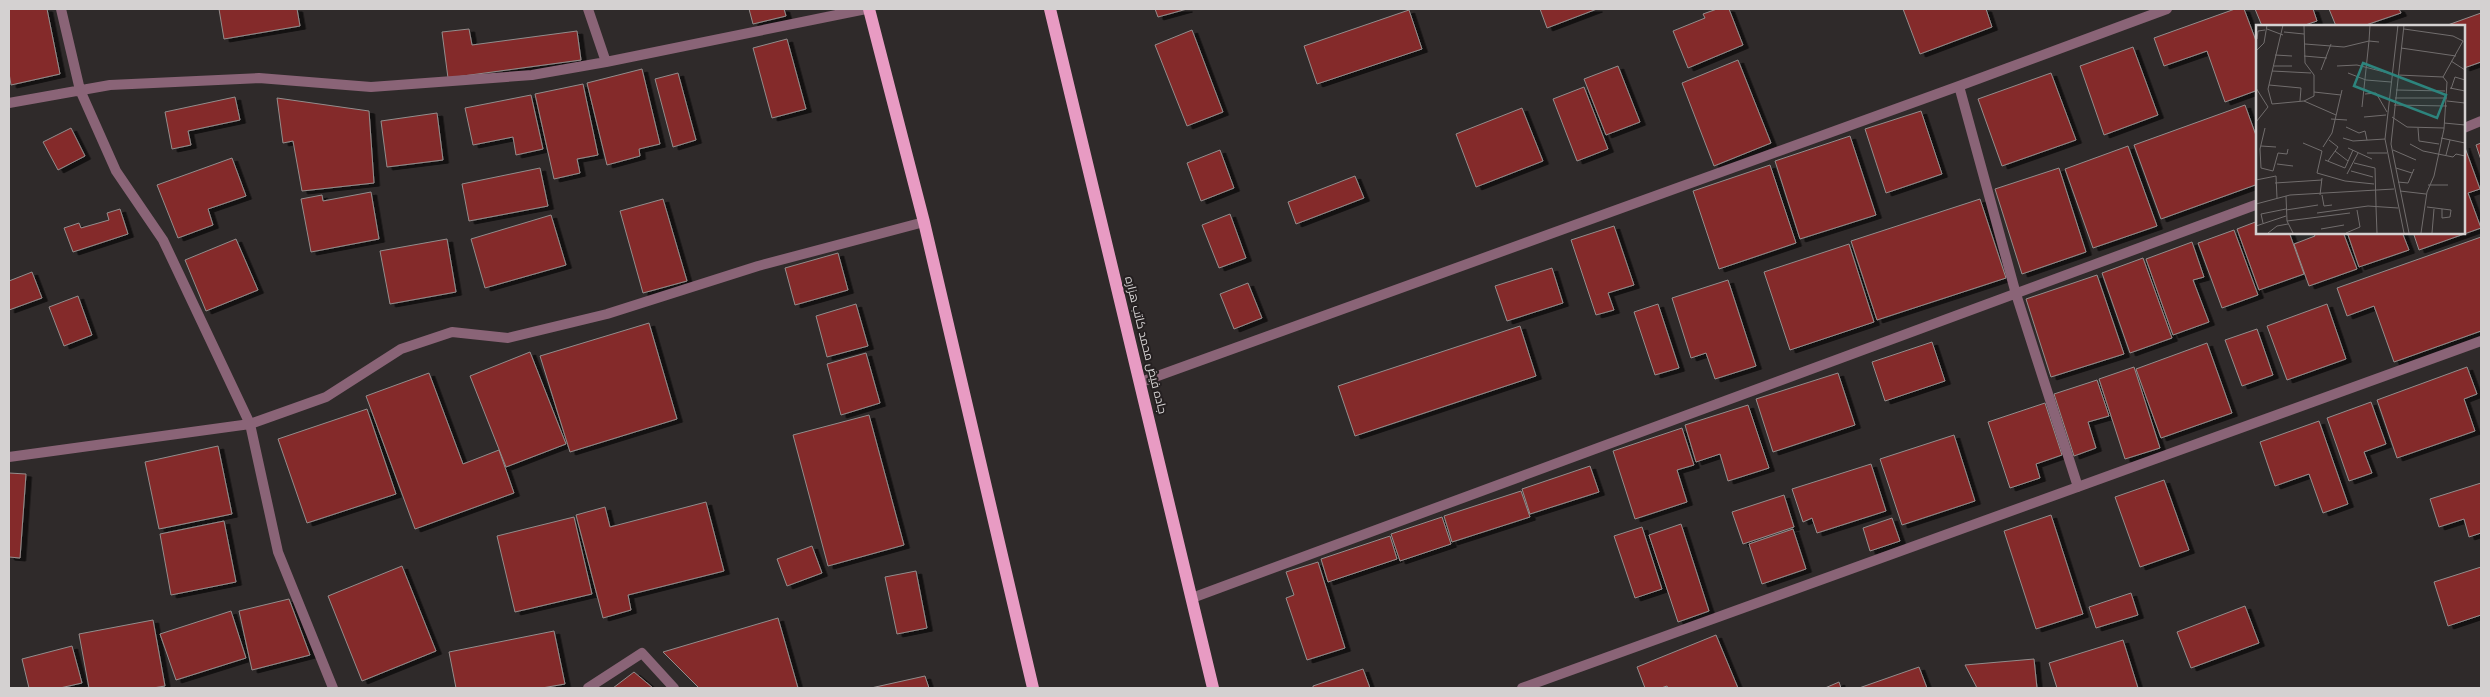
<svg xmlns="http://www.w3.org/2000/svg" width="2490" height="697" viewBox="0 0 2490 697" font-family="'Varela Round',Cairo,sans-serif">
	<defs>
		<filter id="shadow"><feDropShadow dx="5.5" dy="3" stdDeviation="0" flood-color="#0009"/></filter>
	</defs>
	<rect width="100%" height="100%" fill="#2f2a2a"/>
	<path fill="#842a2a" stroke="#938d8c" filter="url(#shadow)" d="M9,9h38l13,65 -49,11 -2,-12z
		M219,9h78l3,17 -76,13z
		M749,9h35l2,7 -33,8z
		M1155,9h32l-29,8z
		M1540,9h57l-50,19z
		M1717,9h12l14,36 -55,23 -15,-37 32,-13 -2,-4z
		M1903,9h83l6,18 -72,27z
		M2235,9h9l14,37v44l-33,12 -18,-51 -43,15 -10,-28z
		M2255,9h58l4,12 -15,5h-40z
		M2329,9h70l2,4 -38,13h-27z
		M1409,10l13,39 -105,35 -13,-38z
		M2481,13v49l-17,6v-42h-19z
		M469,29l3,16 105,-14 4,29 -133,18 -6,-46z
		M1192,30l31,82 -36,14 -32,-81z
		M787,39l19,70 -34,9 -19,-70z
		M2133,47l25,68 -54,20 -24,-69z
		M1738,60l33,83 -57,23 -32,-83z
		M1618,66l22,56 -34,13 -22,-56z
		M642,69l18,75 -21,5 1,7 -33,9 -20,-82z
		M678,73l18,67 -23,7 -18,-68z
		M2051,73l25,67 -74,26 -24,-67z
		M583,84l15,71 -21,4 3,14 -26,6 -19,-85z
		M1584,87l24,62 -31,12 -24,-62z
		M531,95l12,54 -27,6 -3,-18 -40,8 -8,-37z
		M235,97l5,23 -52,11 3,14 -19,4 -7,-37z
		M277,98l92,13 5,72 -72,8 -9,-50 -10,2z
		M2245,105l13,36v43l-97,35 -27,-74z
		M1522,108l21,53 -67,26 -20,-53z
		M1921,111l21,63 -56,19 -21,-64z
		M437,113l6,47 -56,7 -6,-46z
		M71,128l14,28 -27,14 -15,-28z
		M1850,136l26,79 -76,24 -25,-78z
		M2481,143v17l-5,-15z
		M2464,145l16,44 -12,4 13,35 -62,22 -6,-18h51z
		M2128,146l29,80 -64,22 -28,-79z
		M1220,150l14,38 -33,13 -14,-38z
		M232,158l14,38 -38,13 5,16 -35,13 -21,-53z
		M1770,165l26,78 -77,26 -26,-78z
		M540,168l8,38 -79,15 -7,-37z
		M2059,168l27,84 -64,22 -27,-85z
		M1355,176l9,22 -68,26 -8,-22z
		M371,192l8,47 -68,13 -10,-53 21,-4 1,6z
		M663,199l24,82 -44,12 -23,-82z
		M1980,199l26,79 -129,42 -26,-79z
		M120,209l8,25 -55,18 -9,-24 15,-5 2,5 28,-8 -2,-7z
		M1230,214l16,44 -27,10 -17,-43z
		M551,215l15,50 -81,23 -14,-49z
		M2258,221v11h31l15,42 -45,16 -22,-61z
		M1614,226l20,59 -26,8 6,17 -18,5 -25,-75z
		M2234,230l24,65 -36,13 -24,-65z
		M2313,232h30l14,37 -48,17 -15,-42 21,-8z
		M2347,232h55l7,18 -50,17z
		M2481,237v94l-87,31 -20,-56 -27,10 -10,-28z
		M236,239l22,51 -52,21 -21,-51z
		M447,239l9,53 -66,12 -10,-53z
		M2192,242l12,35 -11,3 16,42 -36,13 -27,-76z
		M1849,244l25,78 -84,28 -26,-78z
		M838,253l10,37 -53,15 -10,-37z
		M2143,258l29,80 -42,15 -28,-80z
		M1552,268l11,35 -56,18 -12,-35z
		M32,272l10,26 -33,12v-29z
		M2097,275l27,79 -73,23 -25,-78z
		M1728,280l28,86 -41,13 -9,-26 -15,5 -19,-60z
		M1248,283l14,35 -28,11 -14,-35z
		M78,296l14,39 -28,11 -15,-39z
		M856,304l12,42 -41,11 -11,-41z
		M1658,304l21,64 -24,7 -21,-63z
		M2327,304l19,55 -59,21 -20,-54z
		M649,323l28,96 -107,33 -30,-96z
		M1520,326l16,50 -181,60 -17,-50z
		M2257,329l16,46 -31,11 -17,-46z
		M1932,342l13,39 -60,20 -13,-39z
		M2207,343l25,70 -71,25 -25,-69z
		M530,352l36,92 -60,23 -36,-91z
		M866,353l14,50 -39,12 -14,-51z
		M2134,367l26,81 -35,11 -26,-80z
		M2467,367l10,27 -13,5 11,32 -78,27 -20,-58z
		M429,373l34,91 36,-14 15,43 -99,36 -49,-133z
		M1838,373l17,52 -82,27 -17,-53z
		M2097,380l12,36 -21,6 8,26 -22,8 -20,-62z
		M2371,402l15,42 -22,8 8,21 -23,8 -22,-63z
		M2045,403l17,52 -26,9 4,14 -30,10 -22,-66z
		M1748,405l21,63 -41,13 -8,-27 -24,8 -11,-37z
		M367,409l29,85 -89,29 -29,-84z
		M869,415l35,130 -76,21 -35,-131z
		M2319,421l29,83 -25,9 -14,-39 -34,12 -15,-44z
		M1682,428l12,37 -17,5 10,32 -52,17 -22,-68z
		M1954,435l21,66 -73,24 -22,-66z
		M218,446l14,68 -73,15 -14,-67z
		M1871,464l15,47 -69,22 -5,-15 -9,4 -11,-33z
		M1590,466l9,26 -69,22 -8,-25z
		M9,473l17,1 -6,84 -11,-1z
		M2164,480l25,70 -49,17 -25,-70z
		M2481,483v50l-12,4 -5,-18 -25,8 -9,-28z
		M1521,491l9,26 -78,25 -8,-26z
		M1784,495l10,32 -51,17 -11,-32z
		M706,502l18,69 -96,24 3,15 -28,8 -27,-103 29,-8 5,20z
		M2051,515l32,99 -47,15 -32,-98z
		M574,517l18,77 -77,18 -18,-76z
		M1442,517l9,27 -51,17 -9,-27z
		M1892,518l8,23 -30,10 -7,-23z
		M224,521l12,61 -65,13 -11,-61z
		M1681,524l28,87 -31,11 -29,-87z
		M1642,527l20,62 -27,9 -21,-62z
		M1793,529l13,40 -44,15 -13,-40z
		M1390,536l7,23 -69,23 -7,-23z
		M812,546l10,27 -35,13 -10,-27z
		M1318,562l27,86 -38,12 -21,-62 8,-3 -8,-23z
		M402,566l34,85 -74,30 -34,-85z
		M2481,567v48l-33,11 -14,-44z
		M916,571l11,57 -30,6 -12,-57z
		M2131,593l7,22 -42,13 -7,-21z
		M289,599l21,56 -58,15 -13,-59z
		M2245,606l14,37 -68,25 -14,-36z
		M231,611l15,47 -70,22 -16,-46z
		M778,618l20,70h-99l-36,-36z
		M153,620l12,66 -12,2h-64l-10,-54z
		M554,631l11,53 -23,4h-86l-7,-36z
		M1716,635l22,53h-70l-1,-2 -6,2h-16l-8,-21z
		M2123,640l15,48h-81l-8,-25z
		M72,646l10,37 -22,5h-31l-7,-29z
		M2034,659l3,29h-60l-12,-23z
		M1919,667l8,21h-68z
		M1363,669l7,19h-57v-2z
		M634,672l19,16h-40z
		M925,676l4,12h-58z
		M1839,682l2,6h-16z"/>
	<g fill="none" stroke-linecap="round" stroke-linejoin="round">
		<path stroke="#8a6477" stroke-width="10" d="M61,9l19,81 36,81 47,69 87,184 28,128 55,136
			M588,9l18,53
			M1959,86l57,208 62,193
			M9,103l101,-18 149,-7 112,9 161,-12 74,-13 260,-53
			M2464,128l17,-7
			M1141,382l818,-296 208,-77
			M9,457l241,-33 76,-27 75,-48 51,-17 56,6 99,-24 151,-48 166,-44
			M1192,598l1066,-394
			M588,688l54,-35 32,35
			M1522,688l959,-347"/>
		<path stroke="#e89bc3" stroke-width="12" d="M869,9l55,213 109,466
			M1050,9l163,679"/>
	</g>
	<g text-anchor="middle" stroke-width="4" stroke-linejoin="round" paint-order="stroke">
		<g font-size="12" fill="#d4d1d1" stroke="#252021">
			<text transform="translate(1146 345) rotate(76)" y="4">جاده فیض محمد کاتب هزاره</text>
		</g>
	</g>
	<g transform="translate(2256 25)">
		<rect width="209" height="209" fill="#2f2a2a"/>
		<path fill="none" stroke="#716d6d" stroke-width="1" d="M27,0l-15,64 4,15 32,-3 10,-5v-21l-9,-12 -1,-38M142,0l-13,114 19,94M148,0l-13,119 18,89M11,4l16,6M148,4l49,7 10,5M28,7l20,2M1,14l1,-8 7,-1M49,19l39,3 25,-6 1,-16M145,23l55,8M0,26l8,-8 3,-18M19,30l17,1M48,31l23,2M195,36l14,9M18,41h18M81,41l20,-1 35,9M65,45l10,-26M16,46l39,2M92,48l18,7 25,2M142,50l45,2M187,52l20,-36M13,60l32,3 -1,13M0,63l12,19 -12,15M194,63l15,3M195,64l4,-12 10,3M140,65l49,1M58,67l27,3M109,69l11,-1 11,19M139,73h52M48,76l32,14M191,76l18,2M138,80l53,1M106,82l7,-66 10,1M108,92l22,-2M136,92l15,10 37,1M75,94l16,1M188,98l21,2M90,102l13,6 6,-2 2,9M9,103l-5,21 1,19 12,3 5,-18 9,1 1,-5M162,103l1,13 20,3M87,113l10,3 32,-2M185,113l24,5M47,118l19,8 -5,22 28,8 29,3M154,119l13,7 30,6 3,-3 9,2M5,121l15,1M67,122l9,-14 10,-43M92,123l24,11M137,125l23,10M79,126l13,10M111,128h20M190,130l4,-15M69,135l20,8 8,-18M72,136l10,-14 -9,-7M98,138l21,5 1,38M21,139l16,2M140,143l16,5M95,146l22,6M91,149l11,-21M0,155l20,-4 1,22M142,157l10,1 6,-14M19,158l47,-3M172,160h20M144,166l26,3M64,170l2,-17M66,170l2,11 8,-1M30,171l1,25 6,12M0,179l34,-9 104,-6M120,182l1,26M171,182l24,3 -1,7 -8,1v-9M30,185l32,-5M61,188l51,-7 30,2M31,196l63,-8M7,198l-2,-9 25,-5M0,201l30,-10M65,204l23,-4M12,208l9,-7 11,-2M90,208l14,-6 -3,-17M165,208l6,-41 7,-16 10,-47 3,-47 -4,-5M176,208l2,-24"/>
		<path fill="#2d847d" fill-opacity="0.15" stroke="#2d847d" stroke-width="2.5" d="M107,38l83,32 -9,23 -83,-32z"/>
		<rect width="209" height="209" fill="none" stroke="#d4d1d1" stroke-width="2.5"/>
	</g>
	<rect width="2490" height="697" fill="none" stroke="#d4d1d1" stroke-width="20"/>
</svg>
